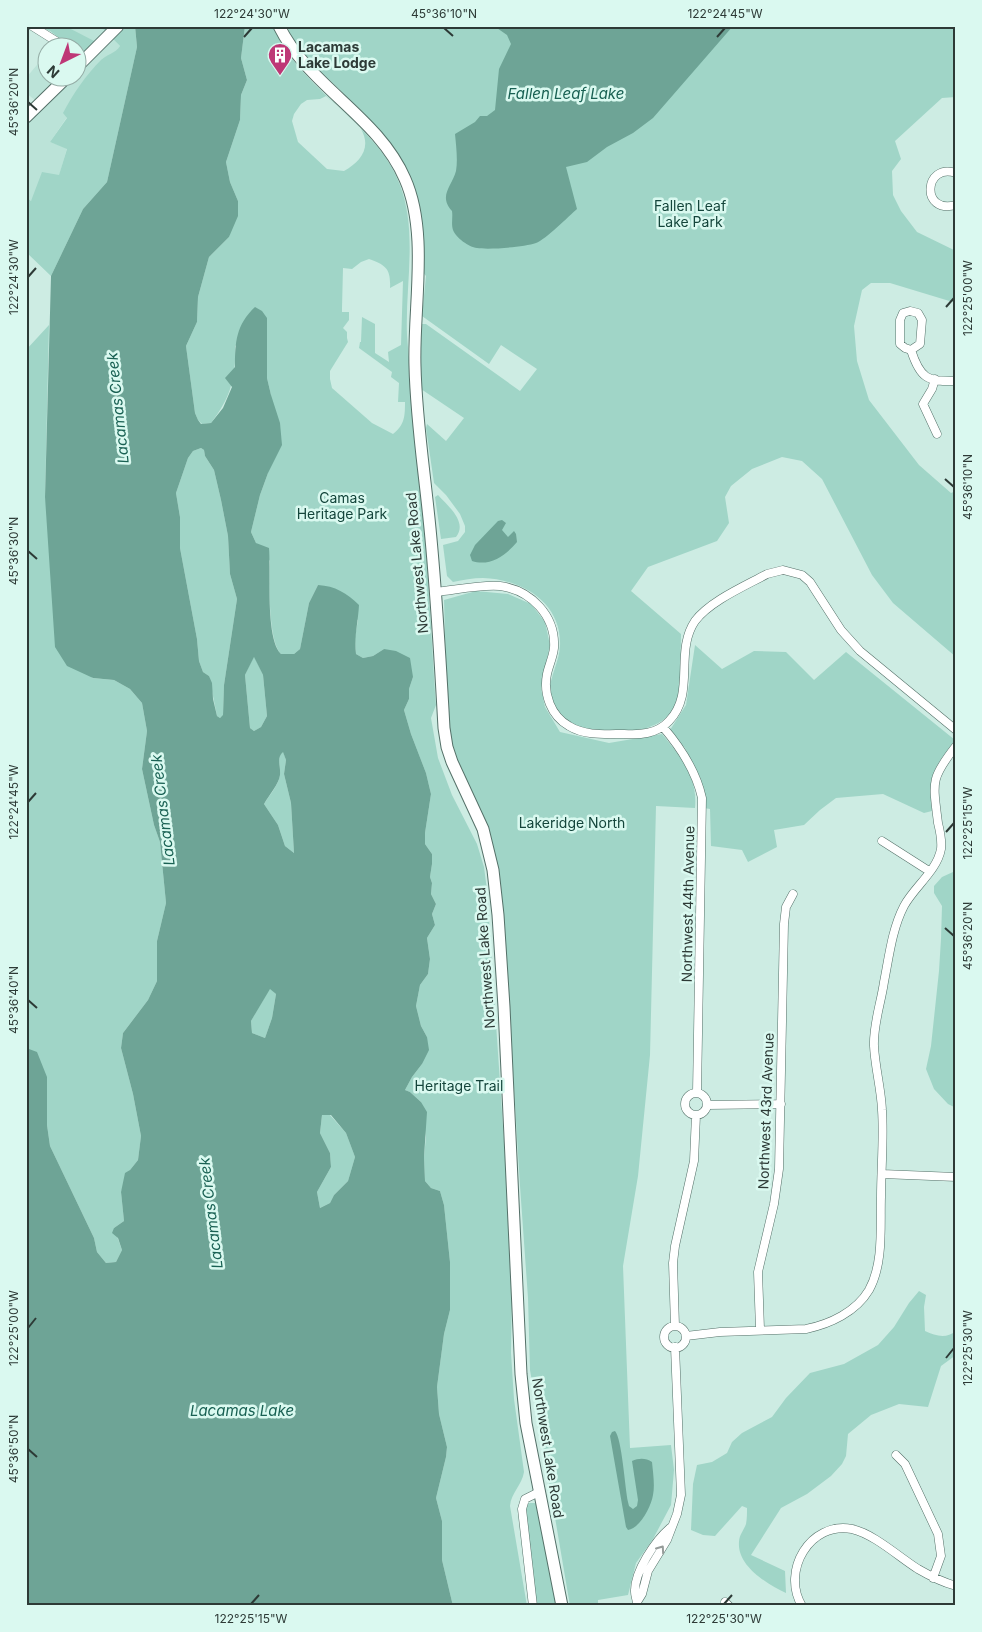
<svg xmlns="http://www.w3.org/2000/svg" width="982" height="1632" viewBox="0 0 982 1632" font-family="Inter,sans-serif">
	<rect width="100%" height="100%" fill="#cdece3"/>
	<path fill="#bbe3d8" d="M72,26h28l20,20 -3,6 -14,6 -36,59 -17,25 17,6 -8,28 -28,25 -5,-4v-88l9,-9 -9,-7v-15l21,-25 1,25h30v-24l4,2v-20l-11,-7z"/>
	<path fill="#a0d5c7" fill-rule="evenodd" d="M38,26h34l-1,3 25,13 -15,14 -3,-3v-5l-7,-1 -21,-16z
		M100,26h35l2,21 -30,135 -24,27 -32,67 -25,-24v-55l5,4 11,-29 17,3 8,-26 -17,-7 17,-24 -4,-5c10,-19 23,-38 38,-53 6,-6 14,-6 19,-14z
		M245,26h29c24,64 104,97 126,159 18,48 5,100 7,150 4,58 12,115 16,173 5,62 8,123 12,185l1,12 -5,13 7,40 14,37 25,49 7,23 3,23 23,341 2,56 -1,66 3,46 10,73c-2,13 -13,21 -14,34l17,100h-74l-11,-46v-39l-6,-23 10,-41 1,-10 -8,-33 -2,-27 7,-53 6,-24v-48l-6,-57 -4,-14 -9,-3 -6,-7 -1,-24 2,-20 -5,-35 -11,-10 -5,-2 7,-13 10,-13 5,-27 -6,-11 -5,-20 4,-21 8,-11 2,-15 -3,-21 8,-13 -3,-11 4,-10 -5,-10 1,-11 -2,-6 2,-13v-10l-7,-10v-11l6,-39 -5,-21 -15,-39 -7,-24 5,-11v-10l4,-12 -29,-28 -11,7 -10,2 -7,-4 -1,-17 3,-17 -40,-35 -9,18 -9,46 -6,5h-13c-13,-13 -12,-73 -11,-93l-14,-18 -5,-11 9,-37 8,-22 3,-78 -4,-17v-60l-32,28c1,32 -4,51 -24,77l-9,1 -4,-4 -3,-7 -9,-67 11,-24 1,-25 11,-40 20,-20 9,-36 -8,-19 -4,-20 14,-42 1,-25 6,-15 -6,-22zM326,96c8,7 30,26 35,33 11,19 -1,33 -17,42l-17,-2 -29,-27 -6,-21 2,-7 7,-10 6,-4 13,-1zM369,259c17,6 22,10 21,29l13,-7 -2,64 -13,7 1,10 -14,-9v-29l-13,-7 -1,25h-1l-1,6 33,24 -1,5 8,6 -1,19h7c0,13 0,23 -12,32l-21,-11 -40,-35 -2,-9v-8l18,-29 -1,-4v-6l-4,-4 6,-8v-8h-7v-4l1,-40 9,1 9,-7z
		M287,26h669v71l-14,1 -47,43 6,18 -9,12 1,24 8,16 16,21 39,19v52l-66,-20h-19l-9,7 -8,36 3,35 12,39 50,65 32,28 5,-2v166l-63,-54 -21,-28 -50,-96 -20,-18 -20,-4 -30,12 -21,17 -6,11 4,26 -12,18 -69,26 -17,24 50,43 -1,63c-11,30 -41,36 -69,35 -23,-1 -39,-1 -55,-21 -16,-21 3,-43 4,-65 2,-43 -38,-67 -77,-68 -10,0 -20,2 -30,4l-6,-6 -4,-31 15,-4 7,-9v-6l-5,-12 -14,-19 -12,-12 -8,-55 1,-4 19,17 18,-23 -43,-29v-65h5l94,67 17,-22 -36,-24 -12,19 -67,-48 4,-40 -4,-5v-43l-39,-93 -19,-22 -54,-52 -19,-25z
		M49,325l-4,172 47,181 22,2 16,9 12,14 5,28 -5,38 12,56 6,17 6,61 -9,38v40l-9,19 -25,33 -2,15 12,46 8,42 -3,24 -8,10 -9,22 3,29 -10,7 8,22 -6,12 -10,1 -9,-11 -3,-14 -44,-92 -3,-21 -18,-76 -3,4v-703z
		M201,448l3,2 1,6 9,14 7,30 7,36 2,38 7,25 -13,86 -1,31 -3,2 -3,-2 -8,-40 -6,-4 -4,-11 -2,-22 -17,-91v-31l-4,-24 12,-35 5,-7z
		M438,495c10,11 30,27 18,42l-15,2 -6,-42z
		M476,591l32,3 23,10 14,18 5,23 -9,43 4,19 15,25 49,11 53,-9c19,23 36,43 33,74l-39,-2 -6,249 -12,121 -15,90 7,182 41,-3 3,25 -3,35 -18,34 -17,24 -8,32 -30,5v6h-28l-40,-236 -2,-72 -8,-112 -11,-180 -19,-167 -39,-91 -4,-43 -3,-105z
		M695,645l27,24 32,-18 32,1 28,28 32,-28 109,88c-22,30 -27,33 -23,71l-8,2 -41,-19 -47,4 -16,12 -16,15 -30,5 3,17 -29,15 -6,-12 -31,-4 -1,-37 -6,-1 -4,-31 -15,-29 -15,-18 16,-25z
		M254,656l9,19 4,41 -6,11 -7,4 -4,-3 -5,-53z
		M283,751l3,9 -2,14 7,29 3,50 -9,-7 -7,-21 -14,-21c5,-8 15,-20 16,-29 1,-9 -4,-16 3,-24z
		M953,872h3v236l-8,-4 -14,-15 -8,-20 5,-23 8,-75 2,-32 1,-33 -8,-13v-7l8,-9z
		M270,988l6,6 -4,24 -7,20 -13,-5 -1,-12z
		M322,1115h8l16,18 9,24 -7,24 -14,14 -4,8 -10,5 -3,-16 14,-25 -1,-14 -10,-20z
		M919,1291l7,4 -2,12 1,24c11,5 21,8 31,0v24l-15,11 -13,41 -29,-3 -28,11 -23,19 -2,22 -4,8 -11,12 -24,18 -26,14 -30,47 34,16 1,22c-19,-9 -49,-27 -47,-51 0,-7 5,-12 7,-18 1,-5 1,-11 1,-16l-5,-2 -27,30 -12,-1 -12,-5 2,-46 4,-19 15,-3 15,-9 5,-11 10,-9 30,-16 14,-19 24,-25 34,-9 34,-19 16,-18 15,-24z
		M530,1503h5l4,5 20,98h-25l-9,-101z"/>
	<path fill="#6ea496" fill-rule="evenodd" d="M135,26h110l-4,32 6,22 -6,15 -1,25 -14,42 4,20 8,19v15l-9,21 -20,20 -11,40 -1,25 -11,24 9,67 3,7 3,4 10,-1 12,-15 9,-21 -7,-9 10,-11c0,-25 1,-42 20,-60l7,4 5,7v60l4,17 9,28 2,22 -14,28 -8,22 -9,37 5,11 13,5c2,23 -4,90 12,106h13l6,-5 9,-46 9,-18c17,1 29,8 41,20 -1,18 -5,31 -3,49l7,4 10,-2 11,-7 12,2 14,7 3,19 -4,12v10l-5,11 7,24 15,39 5,21 -6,39v11l7,10v10l-2,13 2,6 -1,11 5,10 -4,10 3,11 -8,13 3,21 -2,15 -8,11 -4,21 5,20 6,11 2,13 -7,14 -10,13 -7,13 5,2 11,10 6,10 -3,45 1,24 6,7 9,3 4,14 6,57v48l-6,24 -7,53 2,27 8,33 -1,10 -10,41 6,23v39l11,46h-427v-553l3,-4 8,3 10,25v48l3,21 44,92 3,14 9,11 10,-1 6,-12 -4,-12 -6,-5 2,-5 10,-7 -3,-29 4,-19 5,-3 8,-10 3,-24 -8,-42 -12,-46 2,-15 25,-33 9,-19v-40l9,-38 -6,-61 -6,-17 -12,-56 5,-38 -5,-28 -12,-14 -16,-9 -21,-2 -26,-12 -12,-19 -10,-150 6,-221 32,-67 24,-27 30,-135zM201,448l3,2 1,6 9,14 7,30 7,36 2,38 7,25 -13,86 -1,30 -3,3 -3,-2 -4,-17 -1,-16 -3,-7 -6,-4 -4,-11 -2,-22 -17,-91v-31l-4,-24 12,-35 5,-7zM254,657l9,18 4,41 -6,11 -7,4 -4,-3 -5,-53zM283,752l3,8 -2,14 7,29 3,50 -9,-7 -7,-21 -14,-21c5,-9 15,-20 16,-29 1,-9 -4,-17 3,-23zM270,989l6,5 -4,24 -7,20 -13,-5 -1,-12zM322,1115h9l15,18 9,24 -7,24 -14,14 -4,8 -10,5 -3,-16 14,-25 -1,-14 -10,-20z
		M494,26h239l-80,92 -20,15 -26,14 -20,15 -21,5 11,42c-8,7 -32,31 -41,34 -12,4 -47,7 -59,5 -8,-1 -21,-10 -24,-18 -2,-6 0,-13 -1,-19 -14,-15 0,-25 4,-40 2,-11 0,-26 -1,-37l20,-12 5,-6h7l8,-6 4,-41 12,-25 -4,-9z
		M502,520l4,3 -4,7 6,7 6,-6 2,3 1,8c-11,13 -27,25 -45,19l-2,-6 5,-10 23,-24z
		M615,1431c7,8 10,57 13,71l1,4 4,3 4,-3 1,-6 -6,-39c7,-3 14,-3 20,1 1,11 3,23 1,33 -2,12 -13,33 -25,35l-2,-3 -16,-91 2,-4z"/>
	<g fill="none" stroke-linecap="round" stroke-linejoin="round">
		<g stroke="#547068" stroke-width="9">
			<path id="minor" d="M32,26l35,22
				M956,173c-32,-11 -36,42 0,32
				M911,350l9,-6 2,-24 -4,-7 -8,-2 -7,2 -3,7v24l5,4 6,2c9,28 16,32 45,31
				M935,379l-3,10 -9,15 14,30
				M436,592c19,-2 47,-8 64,-6 31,4 56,30 54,62 -1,9 -5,17 -7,26 -4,20 4,42 22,52 16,10 37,8 55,8 16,1 33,0 45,-13 27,-28 5,-69 26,-100 15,-20 50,-35 72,-47l16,-4 19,5 8,7 31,48 19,21 96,79
				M663,727c18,21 33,44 39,71l-5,295
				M882,841l47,30
				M685 1104a11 11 0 1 1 22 0a11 11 0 1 1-22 0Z
				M707,1105l74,-1
				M882,1174l74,3
				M675,1326l-2,-63 2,-17 19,-85 2,-46
				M664 1337a11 11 0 1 1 22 0a11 11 0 1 1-22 0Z
				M760,1329l-2,-57 16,-68 5,-35 5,-245 2,-17 7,-13
				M686,1336l34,-4 86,-3c24,-5 50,-17 63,-39 15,-27 11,-64 12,-93 0,-29 3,-58 1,-87 -1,-22 -7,-43 -8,-64 -1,-21 7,-43 10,-64 5,-25 8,-53 20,-76 10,-19 33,-35 37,-57 1,-9 -1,-18 -3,-26 -5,-41 -8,-44 18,-77
				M896,1455l9,9 33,70 3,22 -8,22
				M637,1602l5,-8 6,-23 19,-31 10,-26 4,-19 -6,-148
				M725,1602l4,4
				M637,1604c0,-4 -2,-8 -2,-12 -1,-20 20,-51 35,-64
				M533,1606l-11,-97 3,-10 14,-7
				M802,1606c-21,-35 8,-85 50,-77 22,5 47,28 66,40 12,7 24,13 38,17"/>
		</g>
		<g stroke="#547068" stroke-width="13">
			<path id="secondary" d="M279,26c30,61 99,90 126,153 24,54 8,129 10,187 1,48 8,96 13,143 8,73 12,146 16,219l3,19 5,15 31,67 10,41 5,45 6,92 17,367 5,49 36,183
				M78,66l40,-40
				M26,117l40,-39"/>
		</g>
		<use href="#minor" stroke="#fff" stroke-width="8"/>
		<use href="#secondary" stroke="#fff" stroke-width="11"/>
	</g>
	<defs><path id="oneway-chevron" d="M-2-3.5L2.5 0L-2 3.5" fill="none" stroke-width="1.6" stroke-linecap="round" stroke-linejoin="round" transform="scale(1.25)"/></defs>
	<use stroke="#969c9a" href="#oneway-chevron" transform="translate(661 1549) rotate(-55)"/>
	<path fill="none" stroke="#2d3a36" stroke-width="2" d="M444,28l9,8M244,37l8,-9M717,37l8,-9M28,102l9,8M28,277l8,-9M946,307l8,-9M945,479l9,8M28,551l9,8M28,802l8,-9M946,832l8,-9M945,928l9,8M28,1000l9,8M28,1328l8,-10M946,1358l8,-10M28,1449l9,8M251,1604l8,-9M724,1604l8,-9"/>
	<defs>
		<g id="building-pin" transform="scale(1.25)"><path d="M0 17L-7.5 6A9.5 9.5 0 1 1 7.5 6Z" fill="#be3776" stroke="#daf9f0"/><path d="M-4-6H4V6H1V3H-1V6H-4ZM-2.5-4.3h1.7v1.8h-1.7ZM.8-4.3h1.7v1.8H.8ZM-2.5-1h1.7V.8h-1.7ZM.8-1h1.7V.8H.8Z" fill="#fff"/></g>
	</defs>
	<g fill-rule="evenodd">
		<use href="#building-pin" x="280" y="55"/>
	</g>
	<g text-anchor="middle" stroke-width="5" stroke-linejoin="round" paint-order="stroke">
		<g font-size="14" font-weight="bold" fill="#2d3a36" stroke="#daf9f0" text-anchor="start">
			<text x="298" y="52">Lacamas<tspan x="298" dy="16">Lake Lodge</tspan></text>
		</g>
		<g font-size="14" fill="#14453b" stroke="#daf9f0">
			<text x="690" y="211">Fallen Leaf<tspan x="690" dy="16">Lake Park</tspan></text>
			<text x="342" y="503">Camas<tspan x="342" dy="16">Heritage Park</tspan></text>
			<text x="572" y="828">Lakeridge North</text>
			<text x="459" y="1091">Heritage Trail</text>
		</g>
		<g font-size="14" fill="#2d3a36" stroke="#daf9f0">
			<text transform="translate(417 563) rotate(-95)" y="5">Northwest Lake Road</text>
			<text transform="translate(688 904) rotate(-89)" y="5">Northwest 44th Avenue</text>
			<text transform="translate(485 958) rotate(-94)" y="5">Northwest Lake Road</text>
			<text transform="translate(766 1111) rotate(-88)" y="5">Northwest 43rd Avenue</text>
			<text transform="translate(548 1448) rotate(81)" y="5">Northwest Lake Road</text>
		</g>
		<g font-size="15" font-style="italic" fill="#196153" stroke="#daf9f0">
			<text x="566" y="99">Fallen Leaf Lake</text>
			<text transform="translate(118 408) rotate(-96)" y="5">Lacamas Creek</text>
			<text transform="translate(163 810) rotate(-97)" y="5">Lacamas Creek</text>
			<text transform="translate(211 1213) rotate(-97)" y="5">Lacamas Creek</text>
			<text x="242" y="1416">Lacamas Lake</text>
		</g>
	</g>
	<rect width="982" height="1632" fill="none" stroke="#daf9f0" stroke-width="55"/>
	<g transform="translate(62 62) rotate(222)"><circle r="24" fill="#daf9f0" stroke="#95ada6"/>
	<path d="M0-4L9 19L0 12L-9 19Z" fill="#be3776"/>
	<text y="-8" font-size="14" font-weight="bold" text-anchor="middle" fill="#2d3a36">N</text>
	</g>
	<rect x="28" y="28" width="926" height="1576" fill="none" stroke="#2d3a36" stroke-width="2"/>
	<g font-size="12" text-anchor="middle" fill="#2d3a36">
		<text x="252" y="18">122°24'30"W</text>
		<text x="444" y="18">45°36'10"N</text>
		<text x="725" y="18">122°24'45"W</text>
		<text transform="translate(14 102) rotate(-90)" y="4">45°36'20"N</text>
		<text transform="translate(14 277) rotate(-90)" y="4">122°24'30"W</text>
		<text transform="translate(968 298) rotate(-90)" y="4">122°25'00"W</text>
		<text transform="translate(968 487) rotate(-90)" y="4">45°36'10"N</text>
		<text transform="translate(14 551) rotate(-90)" y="4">45°36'30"N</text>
		<text transform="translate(14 802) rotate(-90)" y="4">122°24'45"W</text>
		<text transform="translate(968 823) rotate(-90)" y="4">122°25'15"W</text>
		<text transform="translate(968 936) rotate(-90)" y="4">45°36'20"N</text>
		<text transform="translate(14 1000) rotate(-90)" y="4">45°36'40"N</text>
		<text transform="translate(14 1328) rotate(-90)" y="4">122°25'00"W</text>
		<text transform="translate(968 1348) rotate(-90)" y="4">122°25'30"W</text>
		<text transform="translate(14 1449) rotate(-90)" y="4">45°36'50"N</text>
		<text x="251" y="1623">122°25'15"W</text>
		<text x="724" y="1623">122°25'30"W</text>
	</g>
</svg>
